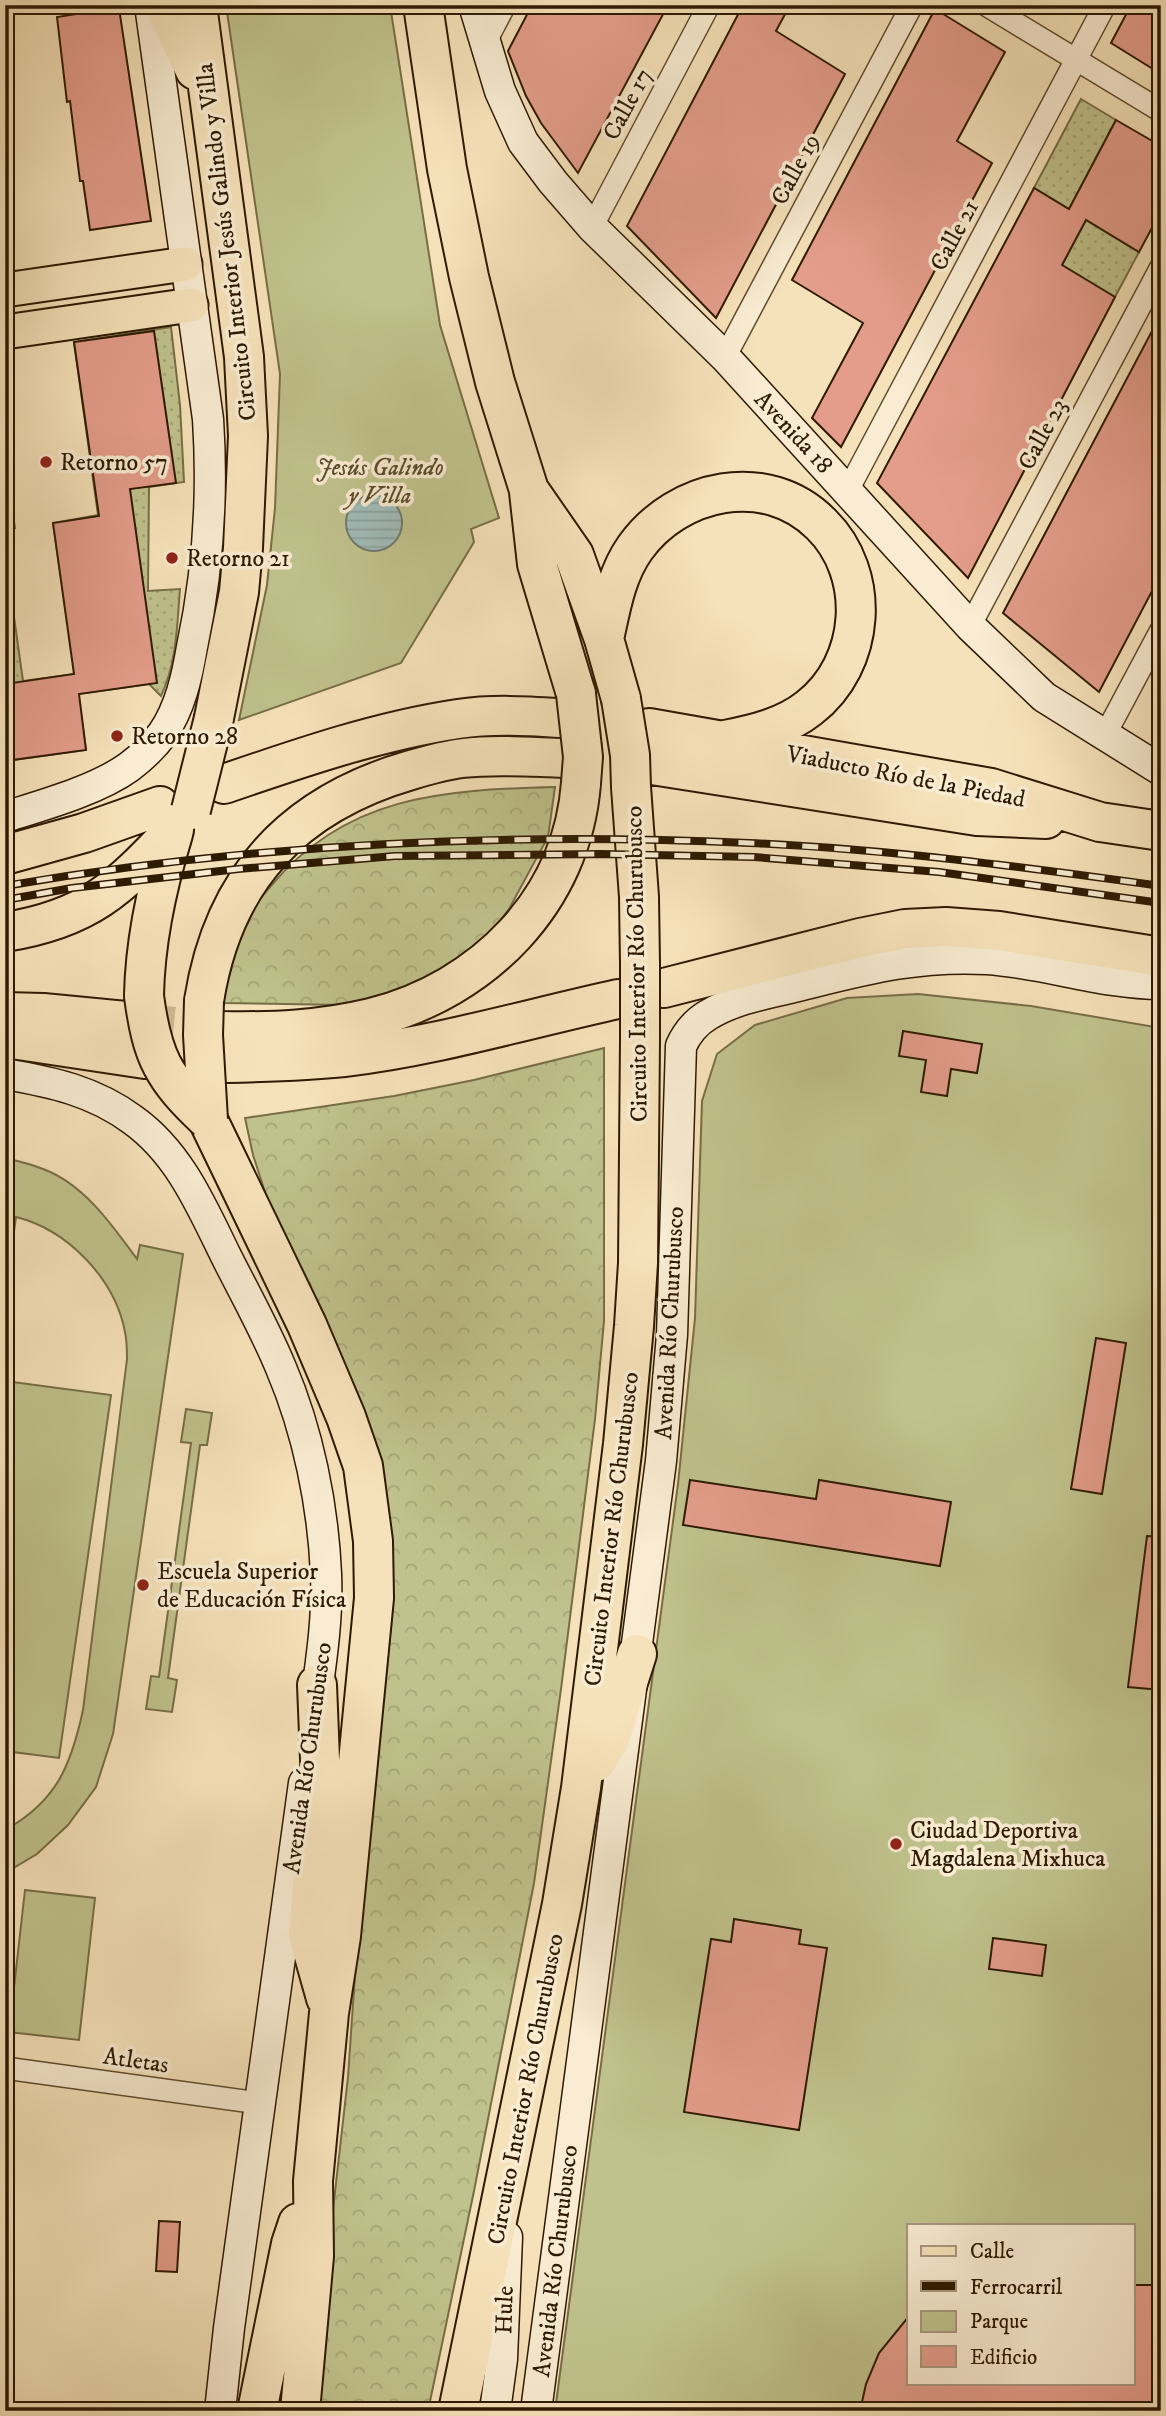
<svg xmlns="http://www.w3.org/2000/svg" width="1166" height="2416" viewBox="0 0 1166 2416" font-family="'IM FELL DW Pica',serif">
	<defs>
		<pattern id="grass-dots" width="8" height="8" patternUnits="userSpaceOnUse" patternTransform="scale(1.75)"><rect width="8" height="8" fill="#c0c28d"/><path d="M2 2h.1M6 6h.1" fill="none" stroke="#a5a678" stroke-width="1.8" stroke-linecap="round"/></pattern>
		<pattern id="forest-crowns" width="20" height="18" patternUnits="userSpaceOnUse" patternTransform="scale(1.75)"><rect width="20" height="18" fill="#c0c28d"/><path d="M2 6a3 3 0 1 1 6 0M12 15a3 3 0 1 1 6 0" fill="none" stroke="#a5a678"/></pattern>
		<pattern id="water-rules" width="6" height="5" patternUnits="userSpaceOnUse" patternTransform="scale(1.75)"><rect width="6" height="5" fill="#a0bcb9"/><path d="M0 2.5h6" fill="none" stroke="#8aa19d"/></pattern>
	</defs>
	<rect width="100%" height="100%" fill="#f6e2ba"/>
	<filter id="stains"><feTurbulence type="fractalNoise" baseFrequency=".00286" numOctaves="4"/><feColorMatrix values="0 0 0 0 .2 0 0 0 0 .09 0 0 0 0 .02 0 0 0 .5 -.17"/></filter>
	<radialGradient id="worn" r=".72"><stop offset=".6" stop-color="#630" stop-opacity="0"/><stop offset="1" stop-color="#630" stop-opacity=".3"/></radialGradient>
	<path fill="url(#grass-dots)" stroke="#776e46" stroke-width="2" d="M1081,99l35,21 -47,89 -35,-21z
		M1086,220l53,32 -24,45 -53,-32z
		M171,327l9,78 4,77 -35,5 -1,104 32,-2c-3,36 -3,73 -19,107l-12,-12 -71,10 8,56 -81,11v-208l18,128 52,-7 -22,-151 45,-8 -24,-173z
		M5,461l10,67 -10,1z"/>
	<path fill="url(#forest-crowns)" stroke="#776e46" stroke-width="2" d="M555,787l-7,50 -39,72 -17,22 -59,49 -88,25 -123,-2c4,-20 8,-57 16,-73 6,-15 21,-30 32,-43 76,-92 173,-97 285,-100z
		M604,1048v273l-9,98 -34,270 -27,194 -60,308 -46,220h-114l8,-104 26,-230 33,-482 -106,-372 -22,-68 -8,-37 149,-22 80,-16z"/>
	<path fill="#c0c28d" stroke="#776e46" stroke-width="2" fill-rule="evenodd" d="M226,5h164l50,320 59,193 -28,11 3,13 -73,121 -162,57 28,-135 8,-77 5,-134z
		M918,994l113,12 130,22v1383h-606l123,-927 17,-166 7,-217 15,-47 38,-29 92,-27zM909,2225h224v158h-224z
		M5,1158c13,3 26,6 38,11 41,15 69,56 94,90l3,-14 43,9 -70,480 -17,53 -28,38 -31,29 -32,19v-43c51,-28 66,-64 78,-120l44,-351c0,-9 0,-18 -2,-27 -10,-53 -57,-102 -109,-115l-11,81z
		M5,1381l106,14 -52,363 -54,-7z
		M186,1409l26,4 -5,32h-7l-32,233 9,2 -5,32 -26,-3 5,-33 8,1 32,-234 -10,-1z
		M25,1890l70,8 -16,142 -70,-8z"/>
	<path fill="url(#water-rules)" stroke="#727b6f" stroke-width="2" d="M346 523a28 28 0 1 1 56 0a28 28 0 1 1-56 0Z"/>
	<path fill="#e49d8b" stroke="#2e1a00" stroke-width="2" d="M76,5h23l1,5 19,-2 32,213 -61,9 -7,-49h-3l-10,-80 -3,1 -10,-85 20,-3z
		M532,5h136l-90,168 -37,-50 -15,-27 -18,-45z
		M743,5h47l-14,26 69,43 -129,244 -89,-92z
		M1131,5h30v69l-50,-31z
		M935,9l70,43 -48,89 35,22 -151,284 -29,-29 51,-95 -71,-43z
		M1116,120l45,26v65l-22,41 -53,-32 -24,45 53,32 -147,281 -91,-95 157,-295 35,21z
		M1161,314v260l-62,118 -96,-79z
		M154,331l22,152 -46,6 27,194 -78,11 7,56 -81,11v-77l69,-10 -21,-151 46,-7 -25,-174z
		M903,1031l79,13 -5,29 -26,-4 -4,27 -26,-4 5,-32 -27,-4z
		M1096,1338l30,5 -24,151 -31,-5z
		M690,1480l126,19 3,-19 132,22 -11,64 -257,-41z
		M1147,1536l14,1v153l-33,-3z
		M734,1919l67,11 -2,14 28,4 -28,182 -115,-18 27,-173 20,3z
		M993,1938l53,7 -4,31 -53,-7z
		M159,2221l21,1 -3,50 -21,-1z
		M1133,2285h28v126h-301l6,-27 13,-31 30,-37v67h224z"/>
	<g fill="none" stroke-linecap="round" stroke-linejoin="round">
		<path stroke="#ceba95" stroke-width="38" stroke-dasharray="38 19" stroke-linecap="butt" d="M564,758l88,7
			M136,1022l86,9"/>
		<g stroke="#604c2e" stroke-width="24">
			<path id="street" d="M986,5l175,106
				M484,45l21,-40
				M592,227l117,-222
				M725,357l187,-352
				M848,490l257,-485
				M970,626l191,-359
				M1105,735l56,-105
				M5,2068l254,35"/>
		</g>
		<g stroke="#2e1a00" stroke-width="33">
			<path id="secondary" d="M474,5l26,86 23,51 30,40 39,45 133,130 245,269 74,71 117,73
				M5,817c38,-12 92,-27 124,-50 12,-9 25,-21 34,-34 17,-25 24,-56 29,-86 16,-75 21,-152 16,-228l-58,-414
				M5,1074c47,8 89,17 128,46 46,33 68,85 92,134 19,38 40,75 56,114 27,63 42,137 45,206 2,44 -5,88 -11,132
				M220,2411l9,-83 75,-545
				M495,2411l7,-52 5,-122
				M536,2411l125,-950 11,-126 9,-289c6,-13 15,-24 27,-31 26,-16 57,-21 86,-28 69,-17 121,-32 193,-28 59,4 115,25 174,25"/>
		</g>
		<g stroke="#2e1a00" stroke-width="37">
			<path id="primary" d="M5,290l180,-26
				M5,332l186,-27"/>
		</g>
		<g stroke="#2e1a00" stroke-width="42">
			<path id="highway" d="M164,5l31,65
				M197,5l47,352 4,79 -5,112 -4,44 -25,126
				M423,5l24,164 22,108 26,105 34,108 45,65 30,84 17,60
				M529,492l8,72 39,130
				M604,639c7,-32 12,-64 31,-91 42,-59 131,-79 186,-24 51,50 45,140 -12,184 -24,19 -54,26 -84,32
				M649,728l342,60 109,34 61,9
				M652,765l325,51 69,3
				M224,784c76,-26 154,-53 234,-65 34,-5 68,-3 102,-1
				M631,787l8,110 1,68
				M5,855l79,-22 76,-27
				M5,932c83,-13 113,-43 169,-102
				M664,988l196,-50 45,-9 41,-2 53,4 162,26
				M144,996c1,-55 13,-110 29,-162
				M204,1001c19,-122 89,-197 207,-231 17,-5 35,-10 52,-12 33,-4 67,-1 101,0
				M5,1012l38,1 93,9
				M222,1031c51,1 99,-1 149,-13 112,-28 201,-117 210,-235
				M5,1038l140,21
				M226,1063c39,-1 79,-2 118,-6 92,-11 183,-38 274,-58
				M208,1120l99,205 39,92 17,49 10,75 1,57 -33,338 -12,77 -16,168 1,75 -14,155
				M317,1685l4,99 -13,150 18,64
				M596,1762l14,-23 27,-85
				M257,2411l34,-167 7,-21
				M458,2411l104,-507 19,-116 42,-344 11,-118 4,-63 2,-223"/>
		</g>
		<use href="#street" stroke="#f9ecd2" stroke-width="21"/>
		<use href="#secondary" stroke="#f9ecd2" stroke-width="30"/>
		<use href="#primary" stroke="#f6e2ba" stroke-width="33"/>
		<use href="#highway" stroke="#f6e2ba" stroke-width="38"/>
		<g stroke="#2e1a00" stroke-width="8">
			<path id="rail" d="M5,886c245,-42 496,-54 744,-43 138,6 275,24 412,43
				M5,900l67,-12 166,-19 157,-13 206,-2 153,3 185,15 222,31"/>
		</g>
		<use href="#rail" stroke="#f9ecd2" stroke-width="5" stroke-dasharray="16" stroke-linecap="butt"/>
		<g stroke="#2e1a00" stroke-width="42" stroke-linecap="butt">
			<path id="highway-bridge" d="M576,694l7,63 -2,26
				M621,699l9,56 1,32
				M191,810l23,-92
				M640,965v75
				M144,996c8,61 19,82 64,124
				M204,1001l-1,34 5,85"/>
		</g>
		<use href="#highway-bridge" stroke="#f6e2ba" stroke-width="38"/>
	</g>
	<g fill="#8f2418" stroke="#f9ecd2" stroke-width="2.5">
		<circle cx="46" cy="462" r="7"/>
		<circle cx="172" cy="558" r="7"/>
		<circle cx="117" cy="736" r="7"/>
		<circle cx="143" cy="1585" r="7"/>
		<circle cx="896" cy="1844" r="7"/>
	</g>
	<g text-anchor="middle" stroke-width="7" stroke-linejoin="round" paint-order="stroke">
		<g font-size="24" fill="#2e1a00" stroke="#f9ecd2">
			<text transform="translate(627 104) rotate(-62)" y="8">Calle 17</text>
			<text transform="translate(795 169) rotate(-62)" y="8">Calle 19</text>
			<text transform="translate(954 235) rotate(-62)" y="8">Calle 21</text>
			<text transform="translate(226 242) rotate(-97)" y="8">Circuito Interior Jesús Galindo y Villa</text>
			<text transform="translate(794 432) rotate(47)" y="8">Avenida 18</text>
			<text transform="translate(1042 434) rotate(-62)" y="8">Calle 23</text>
			<text transform="translate(906 776) rotate(11)" y="8">Viaducto Río de la Piedad</text>
			<text transform="translate(636 964) rotate(-91)" y="8">Circuito Interior Río Churubusco</text>
			<text transform="translate(669 1323) rotate(-87)" y="8">Avenida Río Churubusco</text>
			<text transform="translate(611 1529) rotate(-83)" y="8">Circuito Interior Río Churubusco</text>
			<text transform="translate(307 1758) rotate(-82)" y="8">Avenida Río Churubusco</text>
			<text transform="translate(136 2060) rotate(8)" y="8">Atletas</text>
			<text transform="translate(525 2089) rotate(-79)" y="8">Circuito Interior Río Churubusco</text>
			<text transform="translate(555 2261) rotate(-83)" y="8">Avenida Río Churubusco</text>
			<text transform="translate(504 2310) rotate(-88)" y="8">Hule</text>
		</g>
		<g font-size="24" fill="#2e1a00" stroke="#f9ecd2" text-anchor="start">
			<text x="60" y="470">Retorno 57</text>
			<text x="186" y="566">Retorno 21</text>
			<text x="131" y="744">Retorno 28</text>
			<text x="157" y="1579">Escuela Superior<tspan x="157" dy="28">de Educación Física</tspan></text>
			<text x="910" y="1838">Ciudad Deportiva<tspan x="910" dy="28">Magdalena Mixhuca</tspan></text>
		</g>
		<g font-size="24" font-style="italic" fill="#5a4c2a" stroke="#f9ecd2">
			<text x="380" y="475">Jesús Galindo<tspan x="380" dy="28">y Villa</tspan></text>
		</g>
	</g>
	<rect width="1166" height="2416" fill="none" stroke="#f6e2ba" stroke-width="28"/>
	<rect x="7" y="7" width="1152" height="2402" fill="none" stroke="#2e1a00" stroke-width="3.5"/>
	<rect x="14" y="14" width="1138" height="2388" fill="none" stroke="#2e1a00" stroke-width="2"/>
	<rect x="907" y="2224" width="228" height="161" fill="#f9ecd2" stroke="#a8987e" stroke-width="2"/>
	<rect x="921" y="2246" width="35" height="10" fill="#f6e2ba" stroke="#a8987e" stroke-width="2"/>
	<text x="970" y="2258" font-size="21" fill="#2e1a00">Calle</text>
	<rect x="921" y="2281" width="35" height="10" fill="#2e1a00" stroke="#a8987e" stroke-width="2"/>
	<text x="970" y="2294" font-size="21" fill="#2e1a00">Ferrocarril</text>
	<rect x="921" y="2311" width="35" height="21" fill="#c0c28d" stroke="#a8987e" stroke-width="2"/>
	<text x="970" y="2328" font-size="21" fill="#2e1a00">Parque</text>
	<rect x="921" y="2346" width="35" height="21" fill="#e49d8b" stroke="#a8987e" stroke-width="2"/>
	<text x="970" y="2364" font-size="21" fill="#2e1a00">Edificio</text>
	<rect width="100%" height="100%" filter="url(#stains)"/>
	<rect width="100%" height="100%" fill="url(#worn)"/>
</svg>
